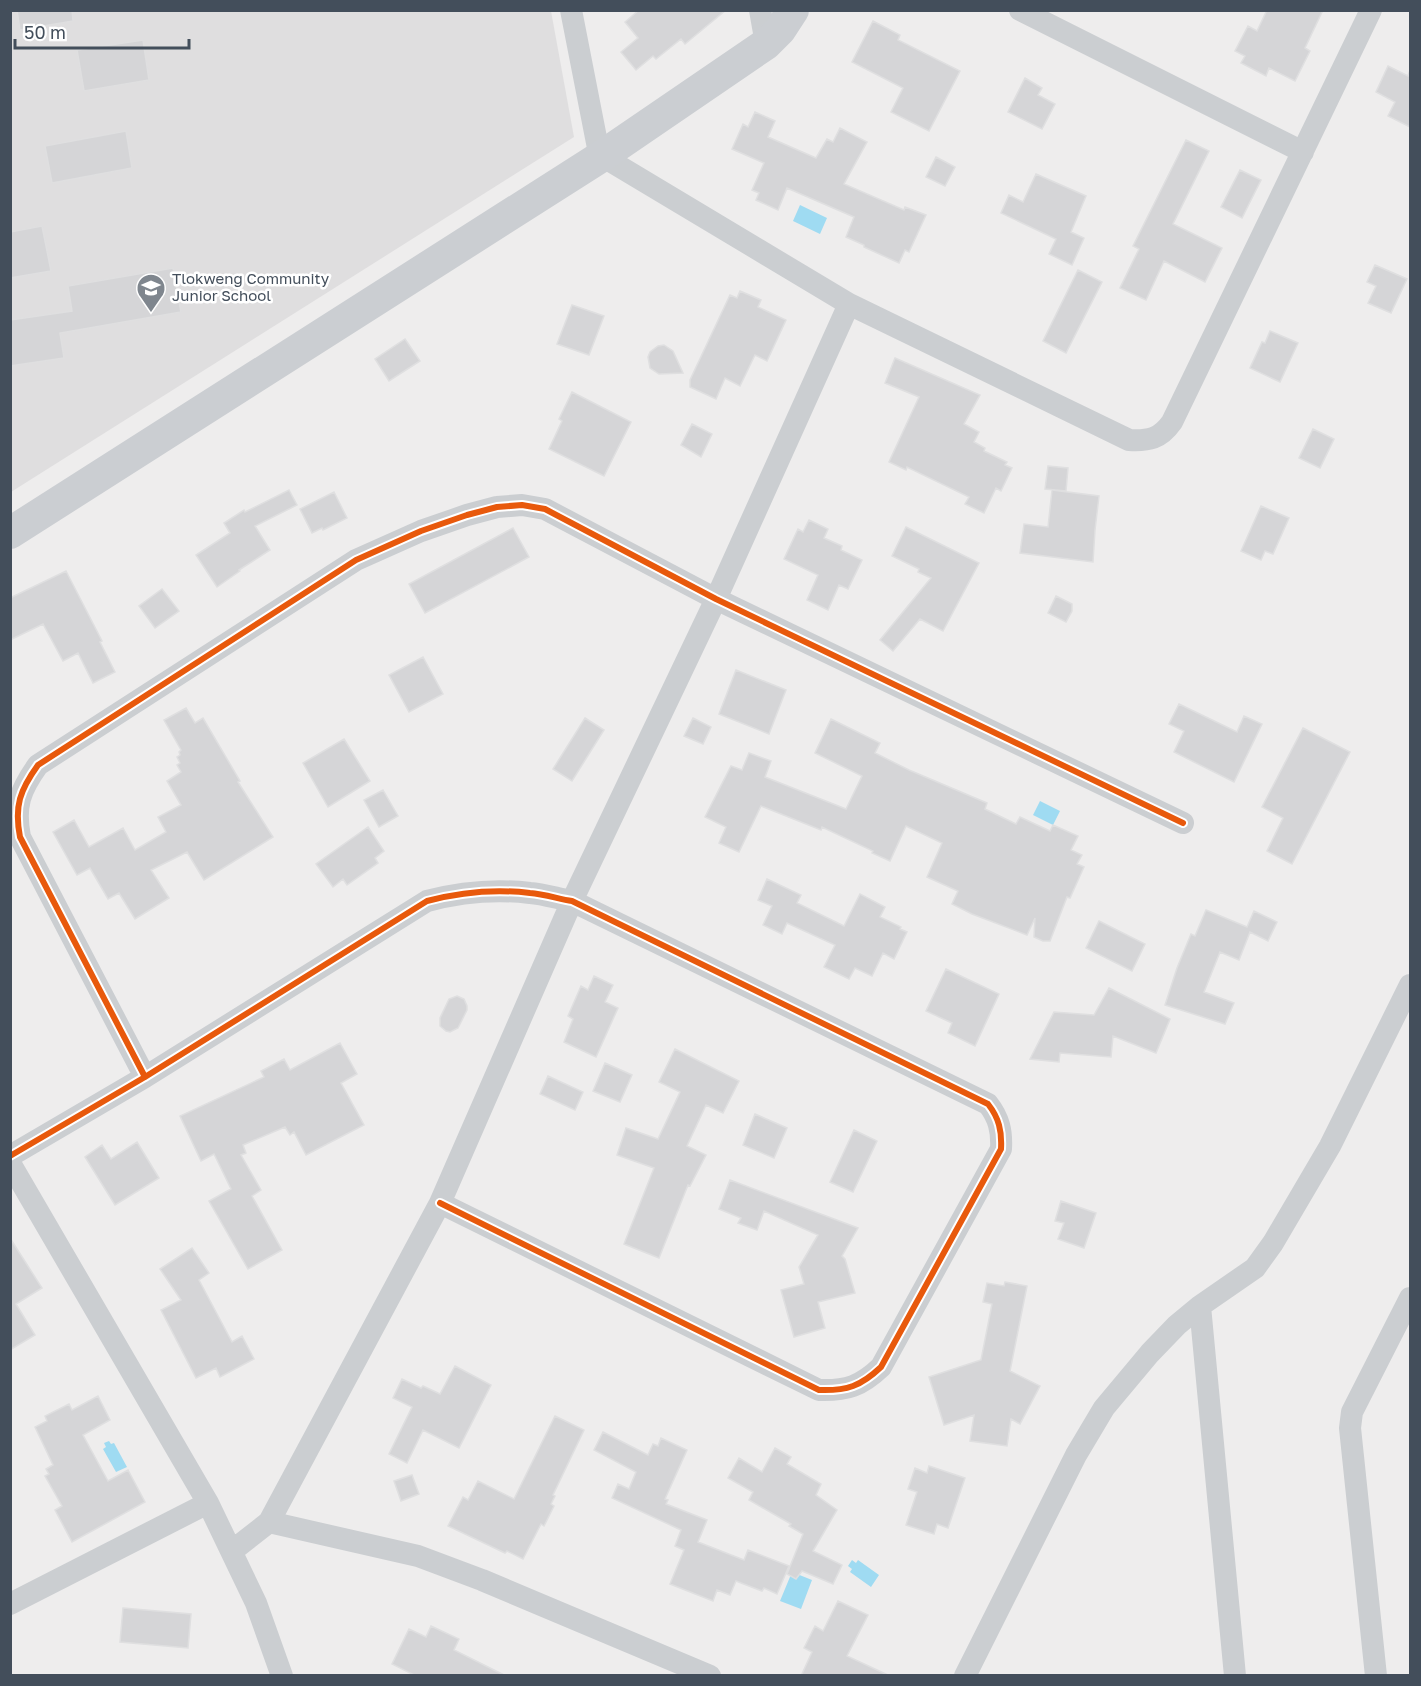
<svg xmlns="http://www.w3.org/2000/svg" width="1421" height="1686" viewBox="0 0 1421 1686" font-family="'Golos Text',sans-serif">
	<rect width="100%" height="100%" fill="#eeeded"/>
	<path fill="#dfdedf" d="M11,11h540l23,126 -563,355z"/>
	<path fill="#9fdbf2" d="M800,205l27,13 -7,16 -27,-13z
		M1040,801l20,10 -7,14 -20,-10z
		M109,1441l2,3 3,-1 13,24 -11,5 -13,-23 3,-2 -2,-4z
		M852,1560l4,3 2,-3 21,15 -8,12 -21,-15 2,-3 -4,-3z
		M792,1572l20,8 -11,29 -21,-8z"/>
	<path fill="#d5d5d7" stroke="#dfdfe0" stroke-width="1.5" d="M17,10h55l1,11 -53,9z
		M639,10h87l-41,34 -4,-5 -25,20 -3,-3 -17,14 -15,-18 17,-14 -13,-16z
		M1267,10h56l-18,38 5,3 -15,30 -26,-13 -3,8 -25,-13 4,-7 -10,-5 13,-25 9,5z
		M873,21l27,14 -2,5 62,31 -31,60 -38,-19 12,-24 -51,-26z
		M143,40l6,40 -65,11 -7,-41z
		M1388,66l20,10 2,-6v57l-22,-11 7,-14 -19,-10z
		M1025,78l17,10 -4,7 17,9 -13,25 -34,-17z
		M755,112l20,9 -7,16 48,21 11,-19 6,3 7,-14 27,14 -23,42 60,26 1,-3 21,8 -17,37 -4,-2 -6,13 -35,-16v-2l-18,-8 8,-20 -67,-29 -9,22 -22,-10 3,-7 -7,-3 12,-27 -32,-14 11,-25 5,3z
		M126,131l6,37 -80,15 -7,-37z
		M1186,140l23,11 -36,73 49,24 -17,34 -41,-21 -18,39 -26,-12 19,-39 -6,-3z
		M936,157l19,10 -10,19 -19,-9z
		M1240,170l21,10 -19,38 -21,-11z
		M1036,174l50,22 -15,36 13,6 -12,27 -23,-11 7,-15 -55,-26 8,-18 14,7z
		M42,226l9,45 -41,7v-46z
		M1375,265l32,14 -16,34 -23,-10 8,-17 -9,-4z
		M173,268l8,44 -121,21 4,25 -54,8v-46l62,-9 -4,-25z
		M1078,270l24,12 -36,71 -23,-12z
		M740,291l21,9 -3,7 28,13 -19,41 -12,-6 -15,31 -15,-8 -9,21 -26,-12v-7l40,-85 7,3z
		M572,305l32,11 -15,39 -32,-11z
		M1270,331l28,12 -18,39 -30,-14 12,-26 3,1z
		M405,339l15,22 -31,20 -14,-22z
		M664,345l9,6 10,22 -24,1 -9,-6 -2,-11 2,-5 8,-6z
		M895,358l85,37 -16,29 15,8 -5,10 11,6 -1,3 23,11 -2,3 7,3 -11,23 -5,-3 -12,25 -19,-9 4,-7 -62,-30 -1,3 -17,-8 30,-65 -34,-14z
		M572,392l59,30 -27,54 -55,-27 13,-28 -3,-2z
		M692,424l20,10 -11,23 -20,-12z
		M1313,429l21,10 -14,29 -21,-10z
		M1048,466l20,2 -2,23 -21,-2z
		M289,490l8,15 -42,21 15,24 -31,20 1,1 -23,16 -21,-32 34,-22 -6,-10 20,-13 1,2z
		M1052,490l47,6 -4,34 -2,32 -73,-9 4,-29 24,3z
		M334,492l13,26 -24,12 -1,-2 -10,5 -12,-24z
		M1261,506l28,12 -16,36 -8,-3 -4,9 -20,-9z
		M809,520l19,9 -4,9 18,8 -1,4 21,10 -14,29 -9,-4 -11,25 -21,-10 11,-25 -34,-16 14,-30 5,3z
		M906,527l73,36 -36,68 -23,-12 -27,32 -13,-11 51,-62 -13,-6 1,-3 -27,-13z
		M513,528l16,29 -104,56 -16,-29z
		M66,571l36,70 -2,1 15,30 -22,11 -15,-30 -15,8 -20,-37 -33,16v-42z
		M162,589l17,22 -24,17 -16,-22z
		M1056,596l16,8v7l-6,11 -18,-9z
		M423,657l20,37 -34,18 -20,-37z
		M736,670l50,20 -17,44 -50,-20z
		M1179,704l58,28 7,-16 18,8 -28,58 -60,-30 10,-21 -15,-7z
		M186,708l9,15 8,-5 37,63 -2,1 35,55 -69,43 -17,-28 -36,18 18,28 -34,21 -16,-26 -11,6 -18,-31 -13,7 -24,-43 21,-12 15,27 34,-19 12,22 31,-18 -8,-15 23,-12 -14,-24 14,-9 -4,-7 3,-2 -3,-6 3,-2 -1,-3 2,-2 -17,-30z
		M585,718l19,12 -32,51 -19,-12z
		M693,718l18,9 -8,17 -19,-8z
		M831,719l49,24 -5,10 34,17 78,33 -2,6 31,15 4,-7 30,14 3,-6 25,11 -7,14 11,5 -5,9 7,3 -14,31 -3,-1 -17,44h-7l-9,-4 1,-19 -8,17 -55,-21 -20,-10 6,-13 -31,-14 15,-34 -36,-17 -16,35 -18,-8 1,-2 -51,-24 -1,3 -60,-24 -22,46 -20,-9 7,-16 -21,-10 26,-51 11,4 7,-17 22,8 -6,16 81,32 16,-33 -47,-23z
		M1303,728l47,24 -58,112 -25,-13 16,-33 -21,-11z
		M344,739l26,42 -42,26 -25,-44z
		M383,790l15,26 -19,11 -15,-27z
		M368,827l16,24 -9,7 3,5 -31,22 -4,-6 -10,8 -17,-23z
		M767,879l34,16 -4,8 47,23 16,-32 25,13 -5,10 21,10 -1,2 7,3 -13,27 -11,-6 -11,23 -17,-8 -6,11 -25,-12 11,-22 -48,-22 -5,11 -19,-9 9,-19 -14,-6z
		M1206,910l41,17 7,-16 23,11 -9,19 -18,-9 -11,28 -19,-8 -16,40 30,11 -9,21 -60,-19 12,-37 14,-34 4,2z
		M1099,921l46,23 -13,27 -46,-23z
		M946,969l53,25 -24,52 -27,-13 4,-10 -26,-12z
		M594,976l19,9 -8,17 13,6 -22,49 -32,-15 9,-23 -5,-3 13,-30 7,4z
		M1109,988l61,31 -14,34 -43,-17 -2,21 -51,-4 -1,9 -29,-3 24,-47 40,3z
		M457,996l7,3 3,7v4l-9,18 -8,4 -4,-1 -6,-5v-8l9,-19z
		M340,1043l17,31 -16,9 23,42 -58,30 -12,-23 -4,3 -5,-8 -42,18 3,8 -5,2 20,35 -9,6 30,54 -34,19 -39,-68 22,-12 -17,-35 -13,7 -21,-45 84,-39 -3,-6 23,-12 6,11z
		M675,1049l64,32 -16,32 -17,-8 -19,41 19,9 -16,31 -2,-1 -29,73 -35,-14 30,-76 -37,-13 9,-27 32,11 22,-47 -21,-10z
		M605,1063l27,12 -12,27 -27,-11z
		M548,1076l35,16 -8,18 -35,-16z
		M755,1114l32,14 -13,30 -31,-13z
		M854,1130l23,11 -24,51 -23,-10z
		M137,1142l22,36 -44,27 -30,-48 17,-12 9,14z
		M730,1180l128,48 -16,28 3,3 10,34 -37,9 7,26 -31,9 -13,-47 23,-6 -5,-17 19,-32 -54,-24 -7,19 -19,-7 3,-5 -22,-9z
		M1061,1201l35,12 -12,35 -26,-9 6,-16 -9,-2z
		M10,1238l32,50 -26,16 19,31 -25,15z
		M192,1248l17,25 -10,7 33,62 10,-6 12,23 -34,18 -4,-9 -20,10 -35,-68 20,-10 -21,-31z
		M1005,1282l22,4 -17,85 30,15 -20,38 -9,-5 -4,27 -37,-5 4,-26 -30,10 -15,-48 52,-17 11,-56 -9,-2 4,-19 17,3z
		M455,1366l36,19 -32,63 -36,-18 -16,33 -18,-9 23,-47 -19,-9 9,-19 19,9 2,-2 17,8z
		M98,1396l12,24 -27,15 25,46 20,-11 17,32 -73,40 -17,-32 7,-4 -17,-30 4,-2 -3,-5 7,-4 -18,-38 12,-6 -2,-5 24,-12 3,6z
		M555,1416l29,14 -31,65 2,1 -4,8 3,2 -10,20 -3,-2 -18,35 -16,-8 -2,2 -57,-27 15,-29 5,3 10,-19 36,18z
		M603,1432l45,23 5,-11 5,2 3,-8 26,12 -22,49 3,1 -2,4 41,16 -9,22 46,18 4,-10 41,16 -12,28 -13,-6 -2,3 -26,-10 -6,14 -13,-5 -4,11 -43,-17 14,-34 -9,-4 6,-16 -69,-32 6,-14 11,5 7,-17 -42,-22z
		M775,1448l16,9 -4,7 34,20 -5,11 21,15 -24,41 29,14 -9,19 -31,-13 -6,8 -9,-5 16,-40 -14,-8 2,-2 -42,-24 4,-8 -25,-14 11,-20 23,14z
		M929,1466l36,12 -17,50 -11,-4 -3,10 -28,-9 11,-33 -9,-3 7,-21 12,5z
		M412,1475l7,19 -18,7 -7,-20z
		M838,1601l30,14 -21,41 43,20h-89l11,-24 -8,-4 11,-22 8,5z
		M123,1608l68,6 -3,34 -68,-6z
		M431,1626l28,13 -5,11 52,26h-90l-24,-12 17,-35 17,8z"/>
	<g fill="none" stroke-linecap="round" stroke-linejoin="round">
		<path stroke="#cbced1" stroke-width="22" d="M571,10l27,138 4,8 5,3 242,145 280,136c20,1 31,-1 43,-18l199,-412
			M760,10l6,34
			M1020,10l283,142
			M145,1077l-125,-240c-6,-31 0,-47 18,-72l318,-205 65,-29 46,-16 30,-8 25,-2 23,4 171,90 467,224
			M10,1156l135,-79 282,-176c34,-9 69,-12 103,-8 14,1 29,6 42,8l416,203c11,14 14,27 13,45l-120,218c-20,19 -34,24 -62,23l-379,-187
			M10,1163l198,340 48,100 26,73
			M1200,1306l35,370
			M269,1522l149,34 64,24 228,96
			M232,1551l37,-29 171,-319 132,-302 144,-302 133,-295
			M10,1604l198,-101
			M965,1676l111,-221 28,-47 46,-55 27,-28 23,-19 55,-38 18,-25 57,-97 80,-161
			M1376,1676l-26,-248 2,-16 58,-114"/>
		<path stroke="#cbced2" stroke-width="32" d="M10,533l592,-377 164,-112 14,-14 13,-20"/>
		<g stroke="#fff" stroke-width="10">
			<path id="cycleway" d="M145,1077l-125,-240c-6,-31 0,-47 18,-72l318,-205 65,-29 46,-16 30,-8 25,-2 23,4 171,90 467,224
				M10,1156l135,-79 282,-176c34,-9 69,-12 103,-8 14,1 29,6 42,8l416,203c11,14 14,27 13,45l-120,218c-20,19 -34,24 -62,23l-379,-187"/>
		</g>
		<use href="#cycleway" stroke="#e8590c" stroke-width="6"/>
	</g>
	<defs>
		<g id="school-pin" transform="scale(1.5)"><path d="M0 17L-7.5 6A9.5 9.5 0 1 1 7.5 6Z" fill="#7f868e" stroke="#fff"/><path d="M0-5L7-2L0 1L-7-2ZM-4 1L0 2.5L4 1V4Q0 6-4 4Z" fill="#fff"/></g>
	</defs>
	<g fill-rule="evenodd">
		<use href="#school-pin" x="151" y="288"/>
	</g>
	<g text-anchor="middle" stroke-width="5" stroke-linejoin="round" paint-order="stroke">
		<g font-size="15" fill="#434e5b" stroke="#fff" text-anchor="start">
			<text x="172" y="284">Tlokweng Community<tspan x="172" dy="17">Junior School</tspan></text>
		</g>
	</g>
	<rect width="1421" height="1686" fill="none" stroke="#434e5b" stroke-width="24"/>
	<path d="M15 39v9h174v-9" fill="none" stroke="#434e5b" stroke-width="3"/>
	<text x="24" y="39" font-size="18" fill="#434e5b" stroke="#ffffff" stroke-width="4.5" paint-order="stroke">50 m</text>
</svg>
